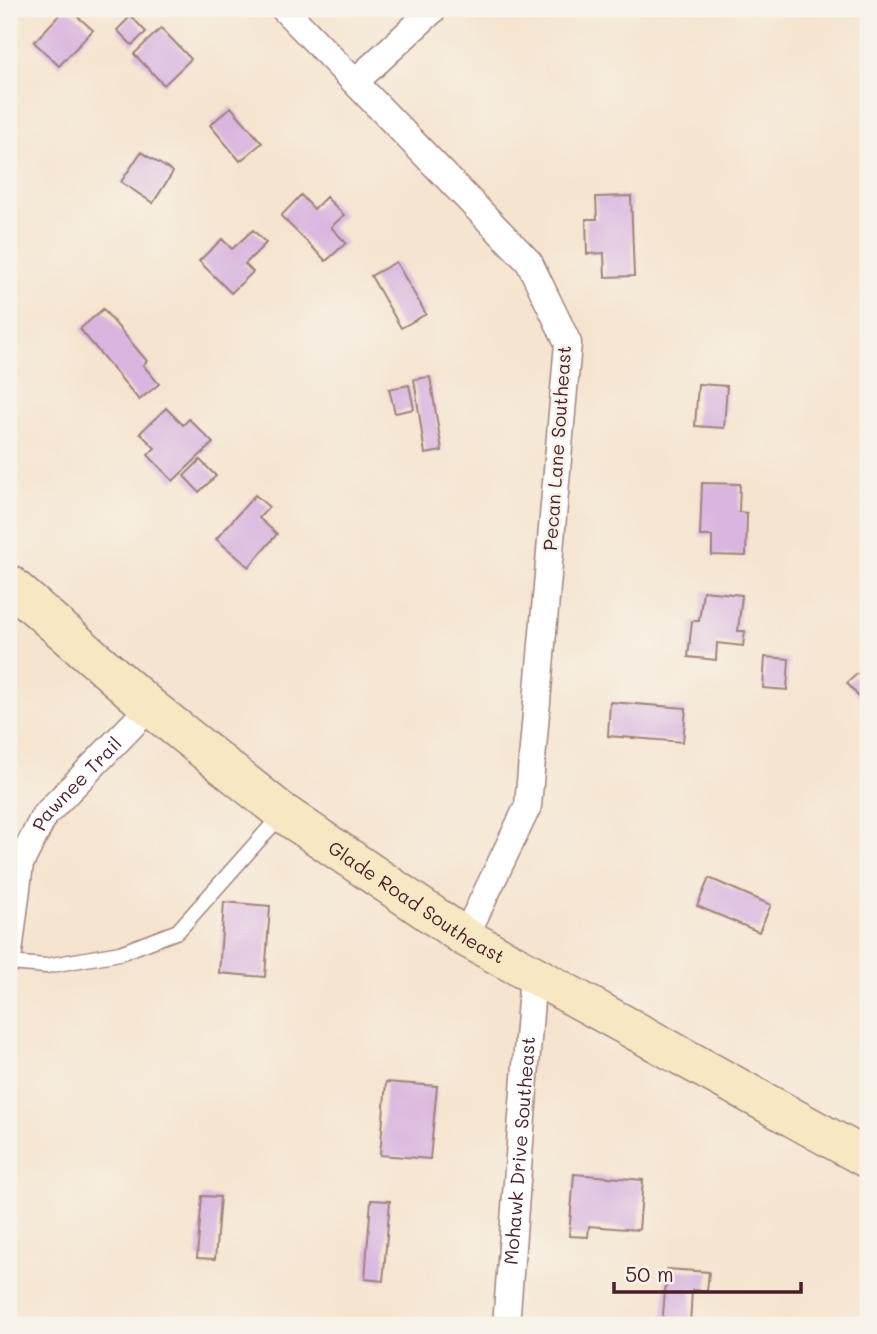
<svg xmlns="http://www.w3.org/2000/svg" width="877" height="1334" viewBox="0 0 877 1334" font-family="Mali,sans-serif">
	<rect width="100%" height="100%" fill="#f7f3e8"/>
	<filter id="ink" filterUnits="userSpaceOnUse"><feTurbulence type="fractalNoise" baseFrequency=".0143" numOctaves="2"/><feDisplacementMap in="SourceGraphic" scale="14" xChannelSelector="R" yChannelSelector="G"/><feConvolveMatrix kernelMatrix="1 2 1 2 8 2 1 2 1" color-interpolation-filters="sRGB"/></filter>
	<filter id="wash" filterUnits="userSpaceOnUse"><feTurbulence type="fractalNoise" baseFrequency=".00686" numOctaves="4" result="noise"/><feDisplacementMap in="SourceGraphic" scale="28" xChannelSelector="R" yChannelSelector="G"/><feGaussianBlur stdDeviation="1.57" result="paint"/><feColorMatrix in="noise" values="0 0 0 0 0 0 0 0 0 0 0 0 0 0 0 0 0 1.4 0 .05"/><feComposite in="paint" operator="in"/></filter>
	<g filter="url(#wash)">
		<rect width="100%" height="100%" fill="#f5e4cf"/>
		<g id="blocks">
			<path fill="#d9b5df" d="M65,9h4l24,21 -34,36 -25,-24z
				M131,16l15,16 -14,13 -15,-15z
				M161,28l30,31 -27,26 -30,-31z
				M231,107l31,36 -22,18 -30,-36z
				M141,152l32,20 -20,31 -32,-21z
				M301,195l13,14 12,-12 18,18 -13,12 15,16 -20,18 -45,-45z
				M631,196l3,80 -29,1 -1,-24 -17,1 -1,-35h11l-1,-22z
				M253,230l13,13 -21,21 8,8 -22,21 -32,-32 23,-22 10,10z
				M396,262l30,52 -25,14 -30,-52z
				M103,309l44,52 -4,4 16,19 -20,16 -59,-71z
				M430,377l12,74 -17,3 -11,-75z
				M698,384l29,2 -3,42 -29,-2z
				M409,385l5,24 -19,4 -6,-24z
				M166,408l17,17 6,-6 24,24 -40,38 -25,-26 7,-7 -15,-15z
				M200,460l16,16 -17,16 -15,-16z
				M702,483l38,1 -1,28 8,1 -1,43 -34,-1v-19h-12z
				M255,495l14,12 -10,11 18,16 -28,33 -33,-28z
				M703,591l39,4 -4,36h7l-2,15 -26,-3 -1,17 -28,-3 4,-36h7z
				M765,657l24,2 -2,31 -24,-2z
				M868,664v34l-5,4 -16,-19z
				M610,702l76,6 -3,34 -75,-6z
				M709,878l62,27 -12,27 -62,-26z
				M224,902l46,4 -5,71 -46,-4z
				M386,1082l51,4 -7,73 -50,-4z
				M574,1174l69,6 -4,50 -50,-4 -1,11 -19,-1z
				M202,1196l18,1 -5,62 -18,-1z
				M371,1200l19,1 -7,80 -18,-2z
				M667,1269l42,3 -2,19 -15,-1 -2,35h-28z"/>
		</g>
	</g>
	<g filter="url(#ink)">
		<use href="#blocks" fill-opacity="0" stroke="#a0827d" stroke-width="2"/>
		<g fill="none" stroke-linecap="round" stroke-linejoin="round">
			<g stroke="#a0827d" stroke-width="17">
				<path id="lane" d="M9,963l37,3 74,-13 58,-22 104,-117"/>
			</g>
			<g stroke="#a0827d" stroke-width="29">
				<g id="street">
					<path d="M284,9l245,253 39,81 -40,463 -63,131"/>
					<path d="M356,81l78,-72"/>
					<path id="s1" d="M9,953l11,-89 24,-48 106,-109"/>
					<path id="s2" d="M506,1325l27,-351"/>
				</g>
			</g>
			<g stroke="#a0827d" stroke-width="41">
				<g id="secondary">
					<path id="s3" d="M9,584l141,123 133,106 182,124 403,222"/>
				</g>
			</g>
			<use href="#lane" stroke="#fff" stroke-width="14"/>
			<use href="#street" stroke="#fff" stroke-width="26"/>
			<use href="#secondary" stroke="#f7e8c3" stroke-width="38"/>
		</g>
	</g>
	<g text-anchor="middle" stroke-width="5" stroke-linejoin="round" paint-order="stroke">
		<g font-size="19" fill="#4a1f2b" stroke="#f7f3e8">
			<text transform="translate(557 448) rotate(-86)" y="7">Pecan Lane Southeast</text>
			<text dy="7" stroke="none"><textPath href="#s1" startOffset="189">Pawnee Trail</textPath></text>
			<text dy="7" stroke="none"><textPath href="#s3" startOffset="518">Glade Road Southeast</textPath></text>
			<text dy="7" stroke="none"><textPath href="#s2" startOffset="175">Mohawk Drive Southeast</textPath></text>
		</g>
	</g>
	<rect width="877" height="1334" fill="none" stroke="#f7f3e8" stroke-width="35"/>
	<path d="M614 1282v10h187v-10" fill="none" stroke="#4a1f2b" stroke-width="3.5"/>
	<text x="625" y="1282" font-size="21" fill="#4a1f2b" stroke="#f7f3e8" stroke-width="5" paint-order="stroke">50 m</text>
</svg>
